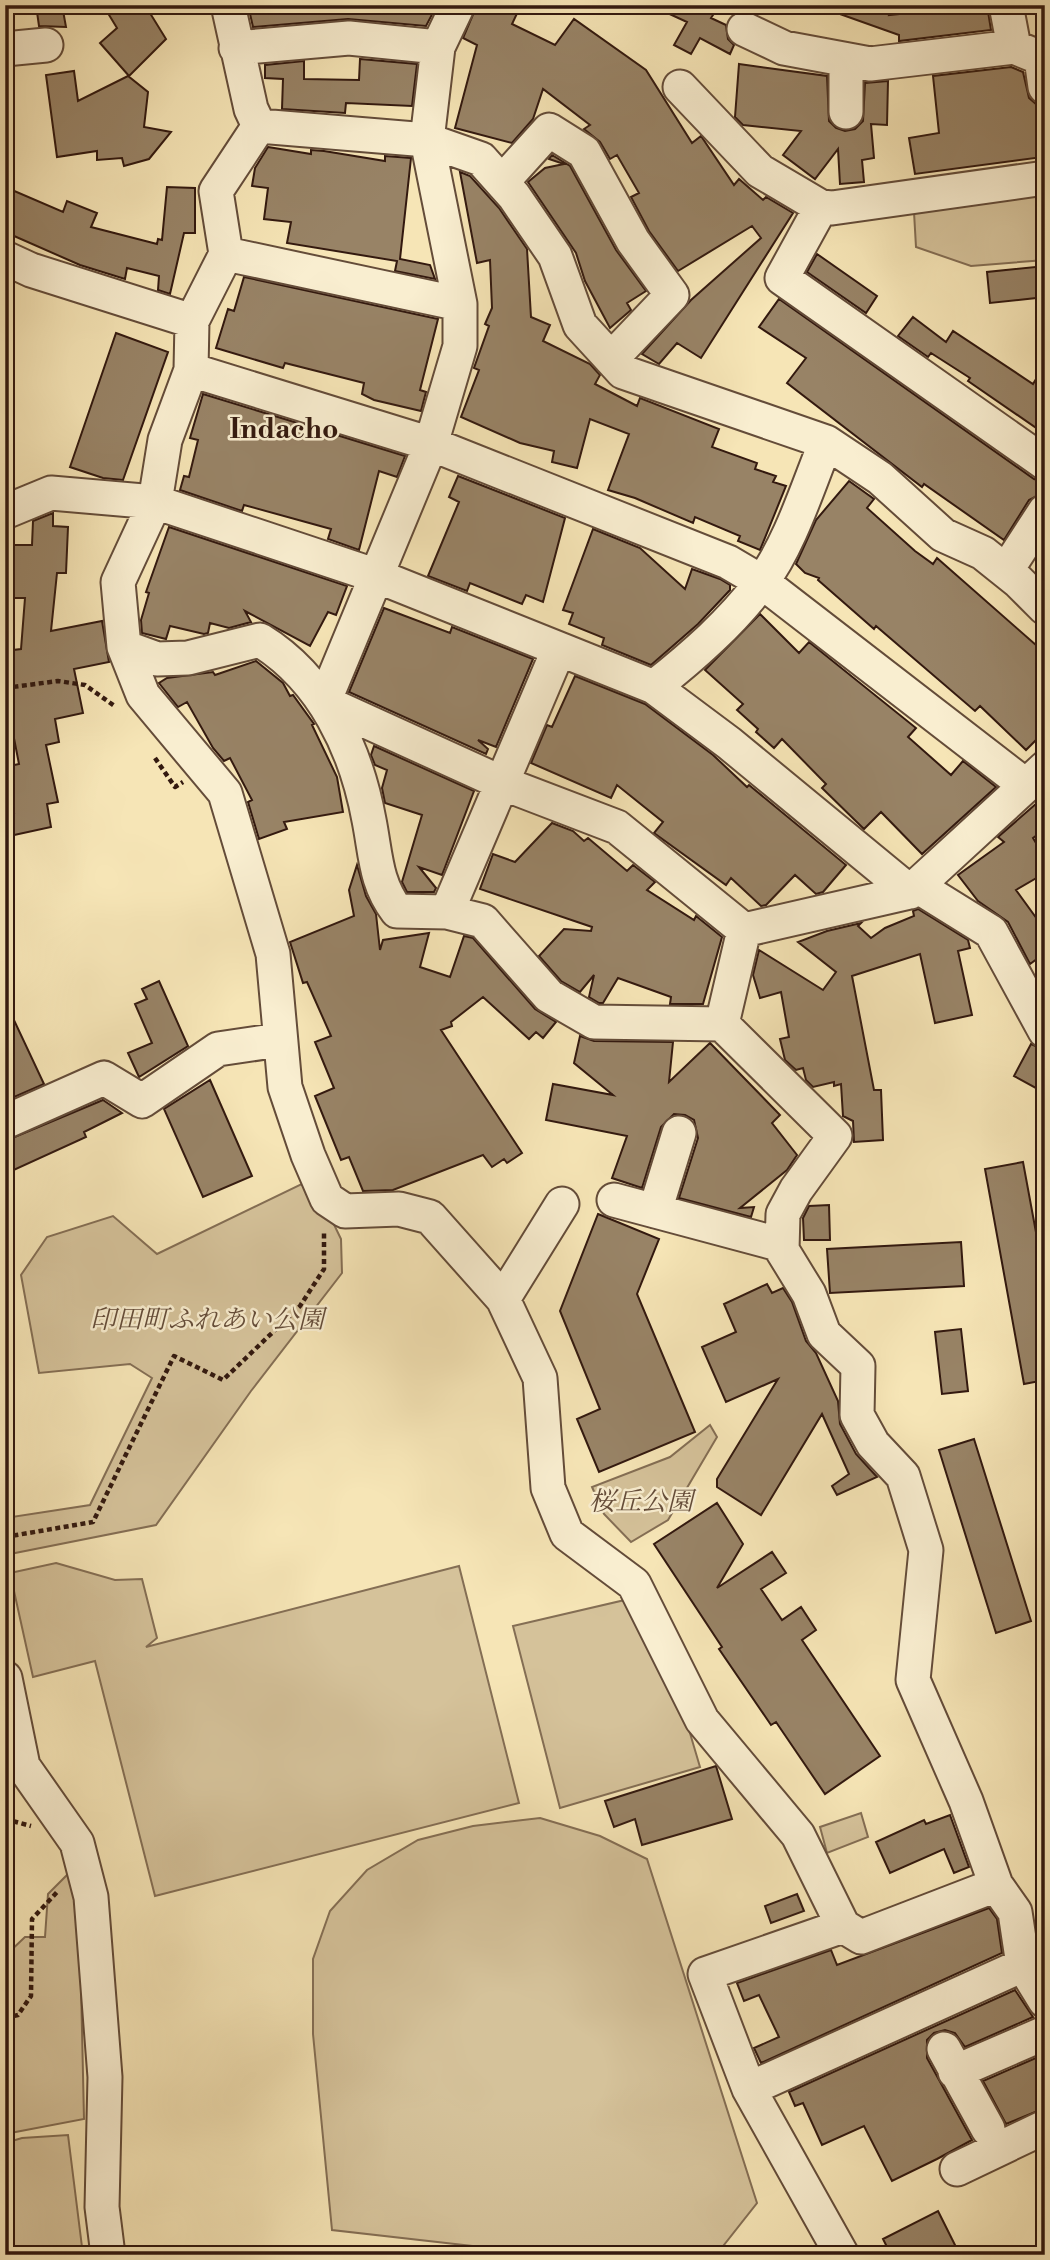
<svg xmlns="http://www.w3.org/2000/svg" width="1050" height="2260" viewBox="0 0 1050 2260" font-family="'Libre Bodoni','Noto Serif JP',serif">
	<rect width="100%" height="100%" fill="#f6e5b6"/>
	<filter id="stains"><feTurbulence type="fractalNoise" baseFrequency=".00286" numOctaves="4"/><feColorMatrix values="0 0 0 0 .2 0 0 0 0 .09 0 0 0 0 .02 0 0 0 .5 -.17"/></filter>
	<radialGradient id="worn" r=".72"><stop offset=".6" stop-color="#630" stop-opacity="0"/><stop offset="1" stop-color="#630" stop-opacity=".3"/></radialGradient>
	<path fill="#d5c29a" stroke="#846e54" stroke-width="2" d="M1045,192v68l-74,6 -55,-19 -2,-35z
		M312,1179l29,60 1,34 -91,118 -95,134 -151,30v-37l85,-13 62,-127 -22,-14 -91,9 -18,-98 26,-38 66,-21 44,38z
		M710,1425l7,12 -49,83 -37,22 -27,-28 -12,-27 78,-30z
		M56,1563l59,17 27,-1 15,59 -11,9 313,-81 60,237 -364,93 -60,-235 -62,16 -23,-104z
		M625,1600l62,123 13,44 -140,41 -47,-182z
		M861,1813l7,24 -41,16 -7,-26z
		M540,1818l60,18 47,23 110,344 -41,52h-165l-219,-25 -19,-196v-75l17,-48 37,-41 51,-30 55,-14z
		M71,1871l9,70 4,178 -79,15v-178l20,-19h20l3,-43z
		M68,2135l15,120h-78v-112l17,-5z"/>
	<path fill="#988366" stroke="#33190f" stroke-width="2" d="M36,5h26l4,22 -27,-1z
		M103,5h42l21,34 -37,37 -29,-33 17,-15z
		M248,5h189l-11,21 -78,-7 -95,8z
		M477,5h44l-9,19 43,21 19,-26 72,51 46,73 9,-7 33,49 5,-6 24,21 3,-3 27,16 -92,145 -24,-15 -18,21 -17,-10 49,-54 70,-62 -9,-12 -74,45 -29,-40 -18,-34 8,-4 -22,-38 -7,4 -10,-17 -16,-13 6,-4 -47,-36 -10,30 -21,24 -57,-15 22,-83 -14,-7z
		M650,5h51l14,7 -4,6 15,7 2,14 6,6 -4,9 -30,-16 -9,16 -17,-9 13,-23z
		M823,5h69l-3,10 98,-10 4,25 -92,11v-6l-76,-27z
		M360,59l57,5 -5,42 -66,-3 -1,10 -63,-4 1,-30 -18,-1v-13l39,-4v18l55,1z
		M739,64l88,12 2,45 7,7 9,3 10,-2 8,-8 2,-38 23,-2 -1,44 -16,-1 3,34 -12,2 2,22 -24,2 -2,-35 -23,30 -32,-24 18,-24 -58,-6 -8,-8z
		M1011,67l12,5 6,26 8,7 6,52 -128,17 -6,-36 30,-5 -6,-57z
		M74,71l4,30 50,-25 20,16 -4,35 27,5 -22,27 -25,7 -2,-8 -25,2v-9l-40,6 -11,-82z
		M268,147l43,7v-4l13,1 61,10v-5l26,2 -11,101 30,6 5,14 -40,-8 2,-10 -110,-18 4,-21 -27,-3 4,-31 -16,-2 3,-18z
		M552,155l18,11 46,84 30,41 -19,12 4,7 -21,18 -25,-47 -9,-28 -48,-71 17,-14 19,-4 -15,-5z
		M460,172l10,4 29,32 28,41 4,68 19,8 -7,16 47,23 10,11 -5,9 42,22 3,-8 79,31 -7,18 45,16 -2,6 21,7 -3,6 13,4 -26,64 -22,-9 2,-5 -45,-19 -2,6 -58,-25 -27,-8 21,-56 -39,-15 -13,49 -25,-6 2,-11 -34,-8 -59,-26 18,-47 -5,-2 15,-42 -4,-2 7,-16 -2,-48 -13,3z
		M5,187l58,25 4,-11 30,12 -6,14 66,17 1,-5 4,1 5,-53 28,1v45h-11l-14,61 -12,-4 1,-14 -32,-8 -2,11 -45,-14 -75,-33z
		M817,254l60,42 -11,17 -59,-41z
		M1045,266v31l-55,6 -3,-31z
		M244,277l194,42 -18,71 6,2 -5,19 -47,-11 -12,-6 2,-11 -79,-20 -2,5 -67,-20 12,-39 6,2z
		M779,299l255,180 11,3v10l-16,8 -25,40 -80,-56 -2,3 -135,-104 19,-25 -47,-31z
		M913,317l33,25 7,-11 80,53 12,-20v70l-77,-53 2,-3 -39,-25 -3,4 -30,-21z
		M116,333l52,19 -45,128 -20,-2 -33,-11z
		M203,394l202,62 -8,21 -18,-6 -20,79 -31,-11 3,-10 -87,-24 -2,6 -62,-21 4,-14 5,1 9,-37 -8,-2z
		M458,476l107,42 -22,84 -17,-7 -4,9 -52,-21 -3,8 -39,-15 31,-74 -10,-5z
		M849,481l25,18 -7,9 48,43 18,13 4,-6 108,95v78l-19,19 -46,-44 -5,5 -99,-85 -2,3 -56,-49 1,-2 -14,-5 -9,-9 20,-44z
		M53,513v13l15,1 -2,46h-9l-6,58 51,-10 7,41 -35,7 9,44 -28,6 4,23 -13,3 12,57 -11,2 4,23 -46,10v-22l9,-2 -9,-46 14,-3 -14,-72v-41l16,-2 4,-51h-20v-53h27l1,-24z
		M169,527l178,59 -11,29 -8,-3 -18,34 -65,-35 6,11 -22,6 -19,-5 -2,10 -4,1 -34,-8 -4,13 -24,-6 -1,-13 8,-27 -3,-1z
		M593,529l47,19 45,41 7,-20 28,10 10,6v5l-32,34 -47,41 -49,-20 2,-7 -35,-14 4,-11 -10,-3z
		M384,608l66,25 2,-6 81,32 -37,88 -18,-7 10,9 -2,5 -137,-62z
		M760,614l39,39 10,-11 107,86 -8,9 43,38 12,-14 33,26 -74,67 -41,-42 -17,17 -42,-41 4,-4 -44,-45 -8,9 -18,-16 2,-3 -21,-19 6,-6 -38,-34z
		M256,661l27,22 7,13 3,-1 21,29 -2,1 25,52 6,35 -59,10 3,7 -28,10 -11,-37 4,-2 -22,-42 -6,3 -11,-13 -26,-46 -9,5 -19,-24 8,-5 46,-6 2,3z
		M575,676l70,28 68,51 34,32 2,-2 97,80 -23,27 -7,2 -21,-19 -29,30 -5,1 -30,-28 -5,7 -72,-52 9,-11 -46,-37 -6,13 -80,-35 16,-38 5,2z
		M374,746l100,45 -32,84 -23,-8 17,21 -2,4h-27l-5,-10 20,-67 -37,-12 -3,-15 5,-18 -12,-5 -4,-10z
		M1045,796v33l-12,9 12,20v15l-29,17 29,40v23l-15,11 -22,-42 -30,-21 -20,-26 46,-33 -6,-5z
		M552,823l21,8 11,10 4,-3 39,33 6,-6 22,17 -8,8 47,30 2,-4 26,21 -19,67h-33l1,-7 -53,-19 -15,25h-4l-10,-6 5,-22 -14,17 -19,-11 -22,-25 25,-27 27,2 1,-4 -112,-38 13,-35 22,8z
		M357,865l9,31 10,18 4,36 3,-10 46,-7 -9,34 30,10 14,-41 9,2 62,71 21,13 -13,16 -7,-6 -7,7 -46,-42 -32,25 1,4 -11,4 81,123 -15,10 -3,-4 -12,8 -9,-12 -90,35 -30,1 -14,-34 -8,3 -26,-64 19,-8 -19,-46 16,-6 -24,-54 -4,1 -13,-41 64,-26 -5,-26z
		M918,909l50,31 2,8 -12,3 14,64 -37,8 -15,-69 -68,22 22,114h7l2,50 -29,2 -1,-21 -10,-5 -2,-32 -7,2v-4l-21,5 -7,-7 -3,-12 -7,2 -11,-10 -5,-21 9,-2 -8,-45 -21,6 -7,-23 6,-25 64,40 13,-18 -38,-30 29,-11 34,-8 -3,3 13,12 14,-10 29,-12 -1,-5z
		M159,981l29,65 -49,31 -11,-24 24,-10 -17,-39 12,-5 -5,-10z
		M5,1001l39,83 -39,17z
		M580,1036l14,5 79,1 -4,40 41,-39 70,72 -8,8 25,32 -10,15 -47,38 14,-1 -3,10 -72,-19 19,-60 -4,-18 -9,-5 -11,-1 -13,13 -19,61 -30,-10 15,-42 -81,-16 7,-36 60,11 -39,-32z
		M1031,1044l14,6v43l-31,-17z
		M210,1080l42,96 -49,21 -39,-88z
		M103,1100l19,13 -38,19 2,5 -81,37v-33z
		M1023,1162l22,119v99l-21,4 -39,-215z
		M829,1205l1,35h-26l-1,-22 6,-12z
		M598,1214l61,25 -22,55 58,138 -96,40 -22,-53 23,-10 -40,-98z
		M961,1242l3,44 -134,7 -3,-44z
		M767,1284l5,9 11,-5 9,14 14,39 10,12 22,48 2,23 16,30 21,23 -40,18 -5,-9 17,-12 -27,-60 -61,101 -44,-28v-8l61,-100 -52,23 -24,-55 34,-15 -12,-28z
		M961,1329l7,62 -26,3 -7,-62z
		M974,1439l57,182 -35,12 -57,-183z
		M717,1503l26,41 -26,44 55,-36 14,21 -25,16 21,31 19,-13 15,23 -14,10 78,116 -55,38 -49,-72 -5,3 -52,-76 3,-2 -68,-103z
		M716,1766l16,53 -90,26 -7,-26 -21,8 -9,-26z
		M950,1815l19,52 -15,6 -10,-24 -54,24 -14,-31 48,-22 2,4z
		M797,1894l7,17 -33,12 -6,-17z
		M989,1908l8,11 5,34 -241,110 -7,-15 25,-11 -20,-42 -15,6 -7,-18 94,-33 6,15z
		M1015,1990l18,27 -68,30 -10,-14 -10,-3 -11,3 -7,7v18l45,82 -35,19 -45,22 -28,-55 -42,19 -19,-42 -8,3 -6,-14z
		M1045,2054v54l-39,16 -23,-43z
		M938,2211l22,44h-69l-8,-16z"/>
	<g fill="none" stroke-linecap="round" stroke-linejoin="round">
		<g stroke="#644c39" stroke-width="37">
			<path id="minor" d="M228,5l23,104 8,17
				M458,5l-20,42 -11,93 33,164v42l-29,98 -107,258 178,81 115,44 127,103 166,-38
				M1006,5l8,42 27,11 4,29
				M744,29l40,19 86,16 144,-17
				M236,48l113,-10 89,9
				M5,49l41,-4
				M680,87l80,84 61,36 11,1 213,-30
				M846,112v-52
				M259,126l-43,65 10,63 -34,67 -1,49 -26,70 -10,62 -37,80 6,65 19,48 82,98 48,161 12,133 23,68 19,44 18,12 54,-2 31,8 73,82 37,79 8,110 19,46 67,50 68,136 96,115 45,91 18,11 135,-52 19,27 8,53 22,36
				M259,126l168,14 54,19 33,37 41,60 25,69 43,47 203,70 54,36 63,57 40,18 35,28 27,27
				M502,182l47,-52 35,22 49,89 39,54 -61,64
				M821,207l-39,71 263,185
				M226,254l234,50
				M5,258l26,12 161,51
				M191,370l240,74 297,118 34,20 263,203
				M5,512l46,-19 104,9 222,74 277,111 75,56 181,149 135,-124
				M1006,571l39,-60
				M124,647l33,12 31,-1 72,-18c63,39 96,109 109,180 7,35 6,62 28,91l50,1 36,9 66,75 45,26 128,2
				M654,687c39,-31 77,-64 107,-104 29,-38 47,-97 65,-141
				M917,886l74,46 54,99
				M447,912l111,-261
				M744,930l-22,94 113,112 -39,54 -13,24 -1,36 27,44 15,40 34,32 -1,49 16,29 30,32 23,74 -13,130 53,121 30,84
				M5,1122l99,-44 38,23 76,-52 61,-9
				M614,1200l168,45
				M655,1211l24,-78
				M503,1299l59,-95
				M5,1678l18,88 54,77 14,54 14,180 -3,130 6,48
				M944,2049l44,80
				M955,2072l90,-39
				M749,2089l274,-124
				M957,2169l88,-42
				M842,2255l-93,-166 -44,-115 138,-48"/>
		</g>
		<path stroke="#33190f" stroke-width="4.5" stroke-dasharray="5 3.5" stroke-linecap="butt" d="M5,688l53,-7 27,4 31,22
			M155,758l20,29 8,-5
			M5,1537l88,-15 81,-166 49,24 77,-74 24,-37v-38
			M5,1819l26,7
			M5,2018l13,-3 13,-19 1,-77 27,-29"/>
		<use href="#minor" stroke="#f9eed0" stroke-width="33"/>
	</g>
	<g text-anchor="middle" stroke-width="5" stroke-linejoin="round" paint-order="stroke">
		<g font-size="26" font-style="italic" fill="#644c39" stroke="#f9eed0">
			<text x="207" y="1328">印田町ふれあい公園</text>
			<text x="641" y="1510">桜丘公園</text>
		</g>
		<g font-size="28" font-weight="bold" fill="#33190f" stroke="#f9eed0">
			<text x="284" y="438">Indacho</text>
		</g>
	</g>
	<rect width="1050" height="2260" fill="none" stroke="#f6e5b6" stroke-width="28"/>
	<rect x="7" y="7" width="1036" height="2246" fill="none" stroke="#33190f" stroke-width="3.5"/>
	<rect x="14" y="14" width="1022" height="2232" fill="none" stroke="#33190f" stroke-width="2"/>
	<rect width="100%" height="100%" filter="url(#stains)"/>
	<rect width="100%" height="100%" fill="url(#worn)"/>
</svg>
